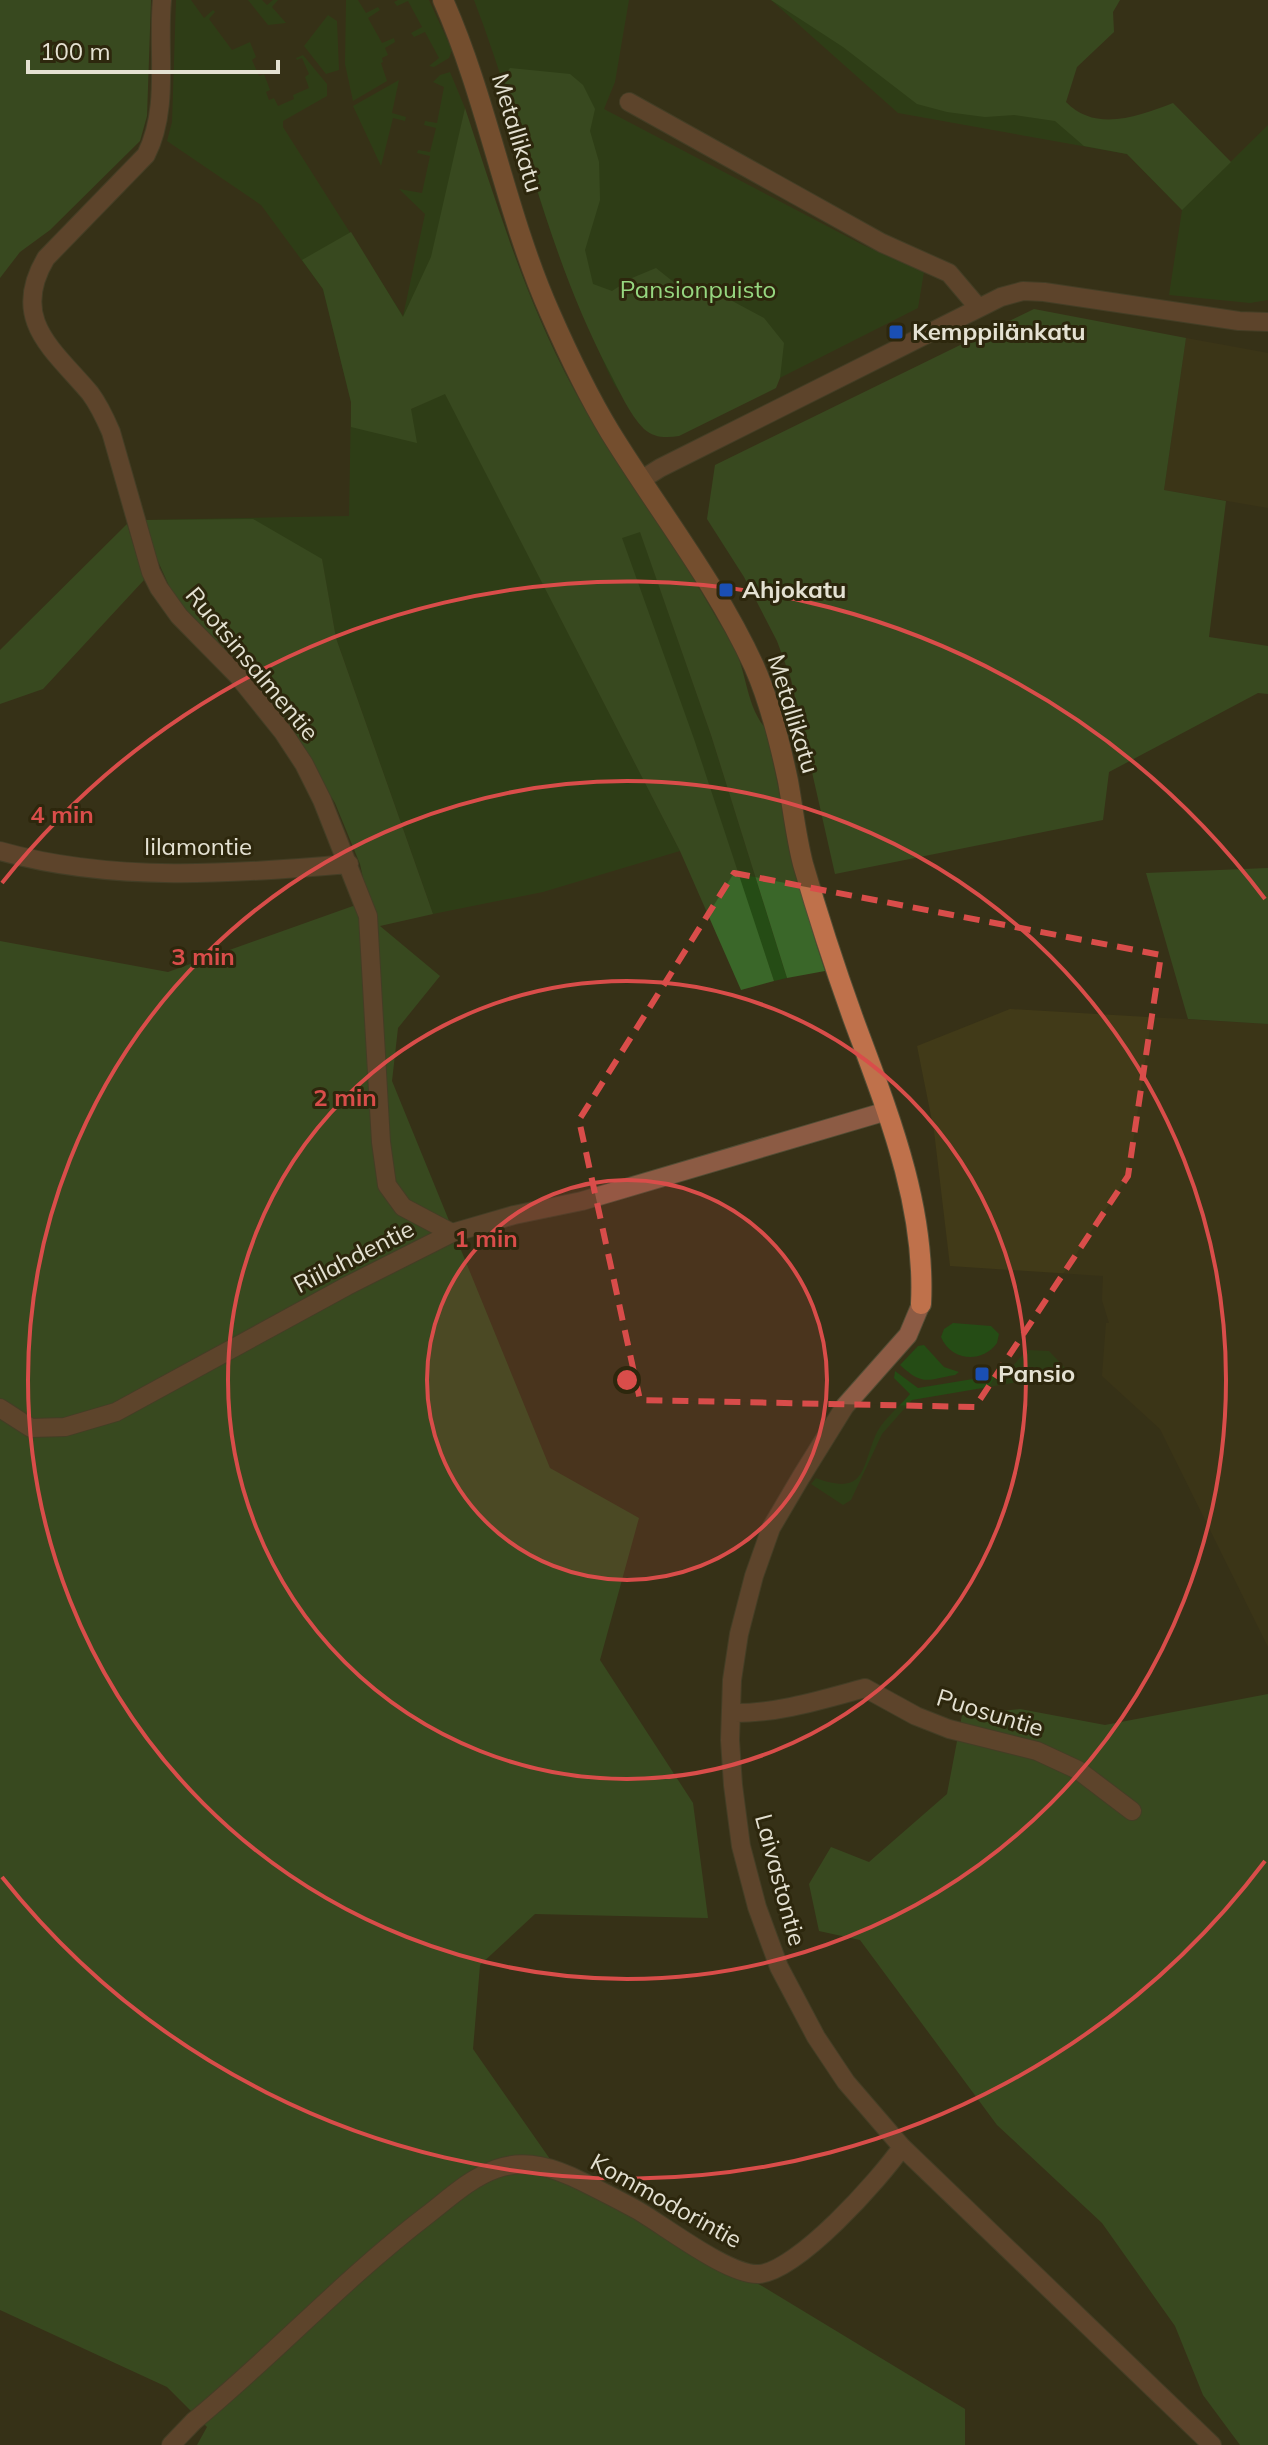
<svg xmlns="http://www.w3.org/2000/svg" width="1268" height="2445" viewBox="0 0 1268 2445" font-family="Mulish,sans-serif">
	<rect width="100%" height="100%" fill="#373117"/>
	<path fill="#413a18" d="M1186,338l82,15v155l-104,-18z
		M1010,1009l258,15v623l-108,-218 -58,-53 4,-53h3l-7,-23 1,-24 -153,-10 -16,-135 -17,-85z"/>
	<path fill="#254c15" d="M176,0h15l13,18 9,-8 2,2 -6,7 23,31 18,-8 6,15 -4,3 7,16 5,-2 6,16 -4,2 3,8 5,-2 4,8 16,-7 -1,-4 16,-7 -4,-11 4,-3 -7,-16 -5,2 -1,-2 7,-3 24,29v12l-44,25v6l120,189 22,-102 -26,-25 23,4 8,-37 -13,-3 1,-3 12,2 6,-24 -12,-3 1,-4 12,2 7,-36 -11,-5 7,-7 10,-3 15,36 -69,330 15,-29 34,-16 235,458 -137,41 -110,22 -97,-276 -14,-78 -177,-40 204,-4 2,-114 -28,-113 -62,-84 -94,-64 5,-19z
		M248,0h14l5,5 6,-5h5l-6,7 14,16 -18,2z
		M346,0h12l8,13 12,-6 2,3 -12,8 14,25 12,-5 1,4 -10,6 3,7 -6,3 1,4 -2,1 6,18 -34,20 -8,-37z
		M398,0h31l23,50 -3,8 -15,9 -5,-1 10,-8 -14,-26 -11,5 -3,-4 11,-6 -14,-26 -11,5 -3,-4z
		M474,0h155l-14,82 -11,27 259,136 61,27 -6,36 -243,123c-16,-11 -37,-20 -51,-34 -12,-11 -23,-43 -31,-59 -51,-109 -76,-226 -119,-338z
		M771,0h302l-17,121 81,14 59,61 72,-71v175l-18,3 -81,-8 13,-85 -55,-56 -229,-41z
		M328,15l9,6 2,49 -13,4 -22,-28z
		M399,80l-7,33 14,4 -1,4 -12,-3 -12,48 -28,-60z
		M640,531l71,204 76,243 -13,3 -153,-444z
		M953,1323l38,3 8,8 -2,9c-15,21 -46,18 -56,-6l3,-8z
		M924,1345l20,22 15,5 -4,3c-29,5 -32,11 -55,-10l18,-19z
		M1027,1350l22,1 21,22 -158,27 -30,34 -31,66 -8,5 -32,-21 5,-6c51,19 45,-11 61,-46 8,-14 23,-26 33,-38l-16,-16 1,-7 23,17 55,-9 5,4 10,-2v-5l22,-7z"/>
	<path fill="#3a6729" d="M0,0h151l-4,116 -7,25 -90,89 -30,22 -20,26z
		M771,0h349l-7,12 1,20 -37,35 -11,35c30,31 73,14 107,1l58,59 -49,48 -55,-56 -43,-8 -29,-25 -41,-6 -29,2 -38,-5 -30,-8 -74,-57z
		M510,68l60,6 13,11 12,24 -5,22 9,31 1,38 -15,50 8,34 19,7 20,-13 24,-10 25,20 40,7 43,23 20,25 -4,35 -4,10 -97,48c-13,2 -25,2 -35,-7 -15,-15 -25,-39 -35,-58 -49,-93 -75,-193 -106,-294z
		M465,108c31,94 60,190 107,278 31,58 70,110 105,165 18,29 35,60 53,89 18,29 14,63 36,89 18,82 32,163 59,242l-38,7 -76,-243 -71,-203 -18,6 72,201 80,242 -33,9 -61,-139 -235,-457 -34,15 6,34 -66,-16v-25l-28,-113 -21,-29 49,-28 52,85 28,-60z
		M1034,309l152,29 -22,152 62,11 -17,136 59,9v48l-10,-1 -149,79 -6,48 -268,54 -44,-195 -14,-38 -33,-64 -37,-58 8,-54z
		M253,519l69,40 14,79 97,276 -53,12 60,50 -42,52 -6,53 158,387 89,50 -39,142 93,143 15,115 -173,-4 -55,51 -7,84 93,133 196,104 203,123v36h-768l10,-18 -40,-40 -167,-77v-1369l168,31 185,-66 19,13 -12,-55 -25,-61 -64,-105 -96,-99 -23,-51 -7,-28z
		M127,524l17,56 -101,109 -43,15v-54z
		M1268,868v156l-80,-5 -42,-146z
		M1268,1694v751h-28l-37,-50 -28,-69 -73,-103 -105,-98 -137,-185 -41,-9 -10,-47 22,-37 38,15 78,-68 15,-79 58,-6 85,16z"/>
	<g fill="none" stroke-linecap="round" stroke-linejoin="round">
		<g stroke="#534d35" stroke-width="20">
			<path id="street" d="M162,0c-5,51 8,108 -16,155l-100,103c-37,62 8,92 44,135 9,12 15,25 21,39l40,140 8,16 20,28 59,60 45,56 21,32 18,36 46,116 13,226 6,43 16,22 49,26
				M629,102l253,141 67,30 28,33
				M641,480l19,-12 341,-171 22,-6 21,1 195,29 29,1
				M0,851c112,32 234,23 349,13
				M921,1304l-13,31 -63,71 -44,71 -30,51 -17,48 -15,58 -7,46 -2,60 3,45 8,61 16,61 22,60 37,70 30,45 56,65 310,298
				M0,1408l31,20 34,-1 51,-15 231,-126 105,-53 62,-18 68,-14 305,-90
				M731,1713c45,1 90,-13 134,-25l51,28 33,13 88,22 41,19 54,41
				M171,2445l23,-24c80,-66 150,-142 232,-205 21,-16 44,-38 70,-47 30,-11 59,-1 87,13 18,9 36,18 54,28 28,16 92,66 122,64 39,-3 121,-95 143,-127"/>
		</g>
		<g stroke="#534d35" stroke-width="22">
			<path id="secondary" d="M443,0c45,101 62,212 107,313 18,41 37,81 60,119 48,78 106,151 144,234 16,36 26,77 34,115 5,28 8,56 15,83 15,52 32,104 50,154 34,92 73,186 68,286"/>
		</g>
		<use href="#street" stroke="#8c5b44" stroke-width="18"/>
		<use href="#secondary" stroke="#bf714b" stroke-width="20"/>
	</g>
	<path d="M0 0H1268V2445H0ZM734,873l427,82 -33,221 -153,231 -335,-7 -61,-280z" fill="#373117" fill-opacity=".55" fill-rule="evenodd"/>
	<path fill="none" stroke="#d94d4a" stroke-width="6" stroke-dasharray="16 10" stroke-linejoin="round" d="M734,873l427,82 -33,221 -153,231 -335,-7 -61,-280z"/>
	<circle cx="627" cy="1380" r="200" fill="#d94d4a" fill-opacity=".12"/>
	<g fill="none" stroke="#d94d4a" stroke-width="4">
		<circle cx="627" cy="1380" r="200"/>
		<circle cx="627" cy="1380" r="399"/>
		<circle cx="627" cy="1380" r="599"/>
		<path d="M1265 1861A799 799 0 0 1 2 1877M2 883A799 799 0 0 1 1265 899"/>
	</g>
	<g fill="#1a4fb4" stroke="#2d270d" stroke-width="3">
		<rect x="888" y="324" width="16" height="16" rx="4"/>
		<rect x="718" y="582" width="16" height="16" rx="4"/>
		<rect x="974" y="1366" width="16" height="16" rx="4"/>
	</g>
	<g text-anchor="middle" stroke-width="6" stroke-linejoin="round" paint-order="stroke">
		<g font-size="24" fill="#e4e1d2" stroke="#2d270d">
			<text transform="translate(517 133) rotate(73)" y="8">Metallikatu</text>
			<text transform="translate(252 664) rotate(50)" y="8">Ruotsinsalmentie</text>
			<text transform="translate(793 714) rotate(73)" y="8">Metallikatu</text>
			<text x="198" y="855">Iilamontie</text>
			<text transform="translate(354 1257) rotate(-27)" y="8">Riilahdentie</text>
			<text transform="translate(990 1713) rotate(17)" y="8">Puosuntie</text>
			<text transform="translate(780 1880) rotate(75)" y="8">Laivastontie</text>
			<text transform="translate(666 2201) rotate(29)" y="8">Kommodorintie</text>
		</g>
		<g font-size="24" fill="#96d780" stroke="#2d270d">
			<text x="698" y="298">Pansionpuisto</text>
		</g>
		<g font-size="24" font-weight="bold" fill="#e4e1d2" stroke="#2d270d" text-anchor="start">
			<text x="912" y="340">Kemppilänkatu</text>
			<text x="742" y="598">Ahjokatu</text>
			<text x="998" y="1382">Pansio</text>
		</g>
	</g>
	<circle cx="627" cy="1380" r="12" fill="#d94d4a" stroke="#2d270d" stroke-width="4"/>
	<g font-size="24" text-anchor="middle" font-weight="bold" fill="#d94d4a" stroke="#2d270d" stroke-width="6" stroke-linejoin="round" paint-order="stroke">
		<text x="62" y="823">4 min</text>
		<text x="203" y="965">3 min</text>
		<text x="345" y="1106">2 min</text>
		<text x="486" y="1247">1 min</text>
	</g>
	<path d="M28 60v12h250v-12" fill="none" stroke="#e4e1d2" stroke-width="4"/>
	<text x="40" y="60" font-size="24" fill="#e4e1d2" stroke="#2d270d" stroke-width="6" paint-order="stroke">100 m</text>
</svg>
